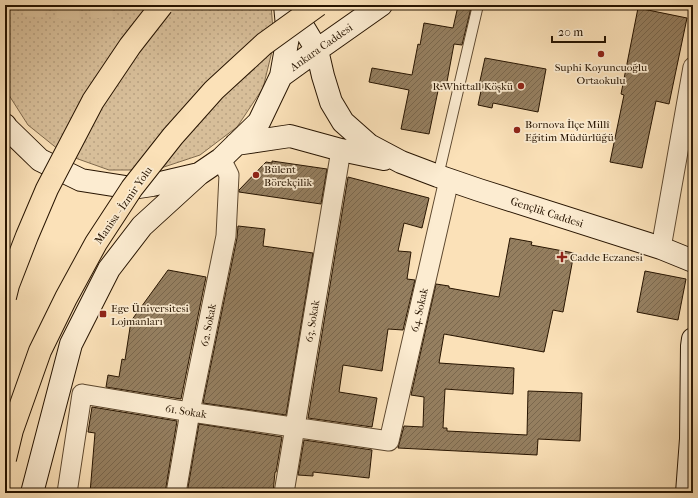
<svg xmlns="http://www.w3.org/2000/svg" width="698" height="498" viewBox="0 0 698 498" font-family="'IM FELL French Canon',serif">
	<defs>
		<pattern id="grass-dots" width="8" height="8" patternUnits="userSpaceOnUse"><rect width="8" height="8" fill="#d7be99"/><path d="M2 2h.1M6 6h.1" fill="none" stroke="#b9a282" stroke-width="1.8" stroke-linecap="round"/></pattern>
		<pattern id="building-hatch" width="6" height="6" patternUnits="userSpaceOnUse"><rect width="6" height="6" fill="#957f60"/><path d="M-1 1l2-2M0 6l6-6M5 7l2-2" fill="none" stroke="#7a674d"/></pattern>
	</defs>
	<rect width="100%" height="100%" fill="#fbe1b8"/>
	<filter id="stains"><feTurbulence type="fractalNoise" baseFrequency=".005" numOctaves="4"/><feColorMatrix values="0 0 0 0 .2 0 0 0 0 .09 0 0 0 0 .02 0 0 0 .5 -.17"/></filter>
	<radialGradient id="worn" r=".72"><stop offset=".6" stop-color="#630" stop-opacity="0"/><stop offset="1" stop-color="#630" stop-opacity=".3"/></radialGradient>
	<path fill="url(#grass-dots)" stroke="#7f694c" d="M5,5h266l3,38 -11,45 -26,39 -37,28 -45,15h-46l-45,-16 -36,-29 -23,-36z"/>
	<path fill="url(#building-hatch)" stroke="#271400" d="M458,6l13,2 -9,37 -8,-1 -8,43 -7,-1 -10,48 -28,-5 8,-39 -40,-8 3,-14 40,7 6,-31 2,1 4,-22 29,5z
		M638,8l49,10 -18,86 -13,-3 -14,67 -32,-6 14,-67 -3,-1z
		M485,58l61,11 -8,43 -45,-9 -1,5 -14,-3 3,-14 -3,-1z
		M272,161l55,8 -6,35 -82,-12v-2l27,-28 6,1z
		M348,177l81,21 -7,30 -18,-5 -6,28 13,1 -4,27 8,1 -12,50 -15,-1 -6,42 -39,-6 -4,27 38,6 -5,29 -64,-9z
		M238,226l27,3 -2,17 50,7 -27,162 -83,-12 34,-165z
		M510,238l22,4 -1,3 43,8 -11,59 -10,-2 -9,42 -100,-18 -5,29 75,5 -1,26 -68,-5 -2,39h4v3l80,4 1,-44 54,2 -2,48 -42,-2 -1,16 -139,-7 6,-22 19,1 1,-30 -13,-2 25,-111 13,2v2l50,9z
		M168,270l38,7 -25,122 -75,-12 2,-12 11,2 3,-18 3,1 6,-39z
		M645,271l41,8 -8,41 -41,-8z
		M92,407l85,14 -12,72h-75l5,-60 -7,-1z
		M199,424l83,13 -6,35h-1l-2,21h-9l-42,-5 -1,5h-34z
		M304,440l68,10 -3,28 -56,-6v4l-15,-1z"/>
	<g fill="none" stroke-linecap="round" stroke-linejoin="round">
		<path stroke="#dbc29c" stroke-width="22" stroke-dasharray="22 11" stroke-linecap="butt" d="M24,5l54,4 43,-4"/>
		<g stroke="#5c472e" stroke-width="12">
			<path id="lane" d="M438,176l40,-171"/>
		</g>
		<g stroke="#5c472e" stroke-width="21">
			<path id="street" d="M661,248l32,-181
				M67,493l15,-99 108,18 199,29 60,-261
				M176,493l14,-81 36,-176 3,-61 -8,-16
				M284,493l57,-343"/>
		</g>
		<g stroke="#271400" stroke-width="24">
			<path id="secondary" d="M290,5l27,45 6,26 8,26 12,20 26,23 32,17 37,14 41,14 182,58 32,13
				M281,76l36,-26 64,-45
				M5,125l2,3 33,32 41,20 51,8 20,-3 47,-11
				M236,144l54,-8 51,14 43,9
				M32,493l39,-149 38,-75 33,-43 57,-52 22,-15 38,-37 22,-46 7,-39 -3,-32
				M687,493l4,-54 1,-93 1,-7"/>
		</g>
		<use href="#lane" stroke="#fcecd1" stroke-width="10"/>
		<use href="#street" stroke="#fcecd1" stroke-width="19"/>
		<use href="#secondary" stroke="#fcecd1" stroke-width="22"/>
		<g stroke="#271400" stroke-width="24" stroke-linecap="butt">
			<path id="highway-bridge" d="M5,297l3,-12 19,-49 20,-47 46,-88 37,-55 32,-41
				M5,459l7,-29 28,-79 26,-53 30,-55 36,-55 41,-52 41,-46 50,-46 54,-39"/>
		</g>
		<use href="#highway-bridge" stroke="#fbe1b8" stroke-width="22"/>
	</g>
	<g fill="#8f2418" stroke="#fcecd1" stroke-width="1.5">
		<circle cx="601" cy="54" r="4"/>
		<circle cx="521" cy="86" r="4"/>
		<circle cx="517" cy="130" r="4"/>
		<circle cx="256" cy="175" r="4"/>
		<path d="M560 251h4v4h4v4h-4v4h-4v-4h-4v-4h4z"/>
		<rect x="99" y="310" width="8" height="8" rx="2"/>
	</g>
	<g text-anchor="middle" stroke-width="3.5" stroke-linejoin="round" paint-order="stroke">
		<g font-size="11" fill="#271400" stroke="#fcecd1">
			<text transform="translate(321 47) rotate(-35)" y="4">Ankara Caddesi</text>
			<text transform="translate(123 205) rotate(-55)" y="4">Manisa - İzmir Yolu</text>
			<text transform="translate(547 212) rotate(18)" y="4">Gençlik Caddesi</text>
			<text transform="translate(419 310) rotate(-77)" y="4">64. Sokak</text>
			<text transform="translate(312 321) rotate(-81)" y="4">63. Sokak</text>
			<text transform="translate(208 325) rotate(-79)" y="4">62. Sokak</text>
			<text transform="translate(186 411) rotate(9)" y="4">61. Sokak</text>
		</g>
		<g font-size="11" fill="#271400" stroke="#fcecd1" text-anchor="start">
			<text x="601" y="71" text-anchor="middle">Suphi Koyuncuoğlu<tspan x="601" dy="13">Ortaokulu</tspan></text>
			<text x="513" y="90" text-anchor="end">R.Whittall Köşkü</text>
			<text x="525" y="128">Bornova İlçe Millî<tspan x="525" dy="13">Eğitim Müdürlüğü</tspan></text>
			<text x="264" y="173">Bülent<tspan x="264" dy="13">Börekçilik</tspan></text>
			<text x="570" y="261">Cadde Eczanesi</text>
			<text x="111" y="312">Ege Üniversitesi<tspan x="111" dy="13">Lojmanları</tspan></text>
		</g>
	</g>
	<rect width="698" height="498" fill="none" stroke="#fbe1b8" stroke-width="20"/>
	<rect x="6" y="6" width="686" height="486" fill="none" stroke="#271400" stroke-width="2"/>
	<rect x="10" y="10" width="678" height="478" fill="none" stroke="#271400"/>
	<path d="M552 36v6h53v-6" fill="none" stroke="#271400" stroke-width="2"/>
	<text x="558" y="36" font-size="12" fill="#271400" stroke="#fcecd1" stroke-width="3" paint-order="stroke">20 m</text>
	<rect width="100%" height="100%" filter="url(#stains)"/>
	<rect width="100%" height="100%" fill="url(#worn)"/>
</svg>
